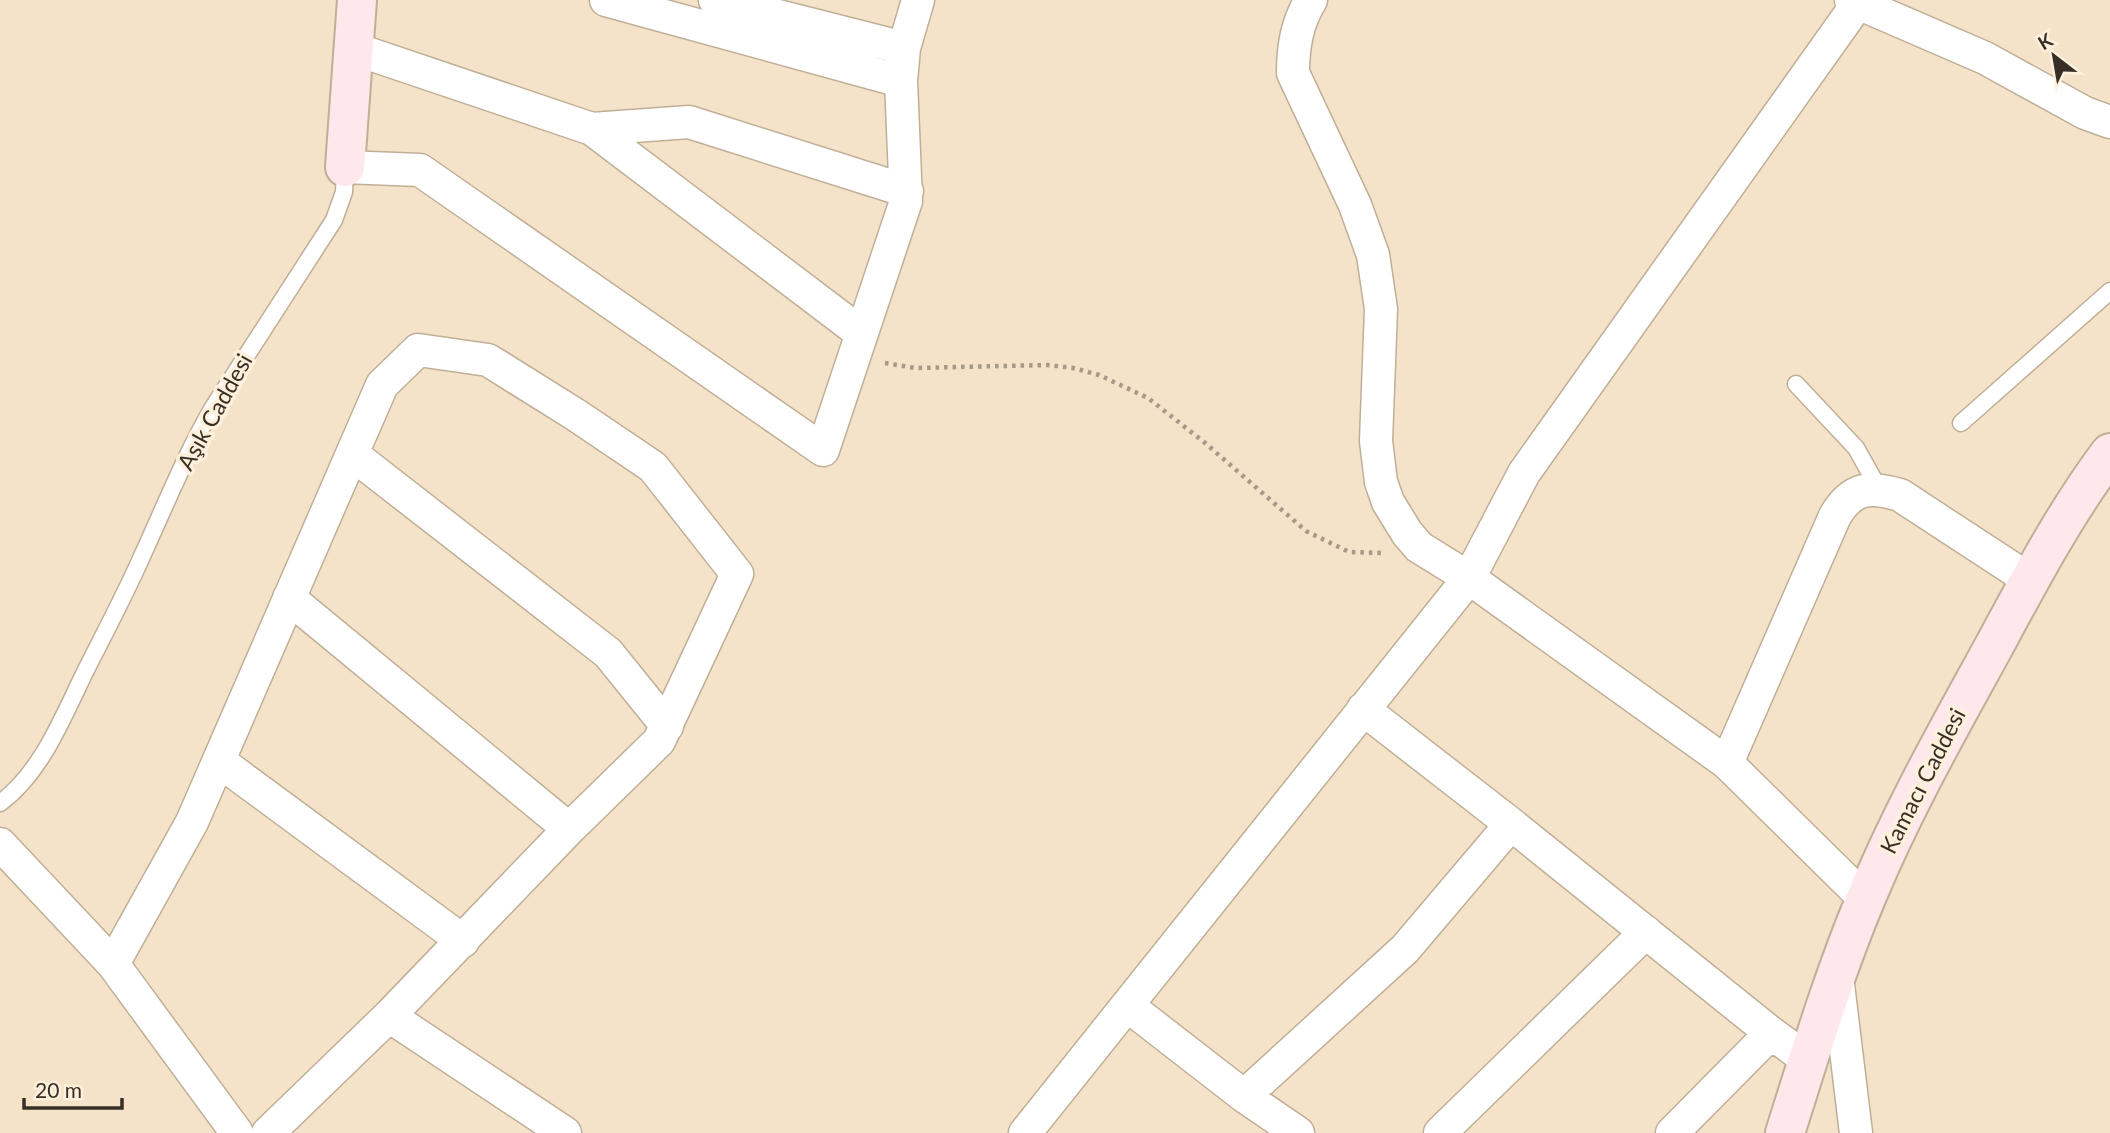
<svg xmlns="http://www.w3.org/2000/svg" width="2110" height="1133" viewBox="0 0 2110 1133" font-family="Lato,sans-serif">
	<rect width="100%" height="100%" fill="#f4e2c9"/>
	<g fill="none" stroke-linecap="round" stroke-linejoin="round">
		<g stroke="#c0af97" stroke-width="19">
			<path id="lane" d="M1796,384l60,64 23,41
				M1961,423l149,-132
				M0,803c41,-30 62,-84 84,-129 20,-40 41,-79 59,-120 22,-48 42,-98 69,-145l122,-189 10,-28 1,-25"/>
		</g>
		<g stroke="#c0af97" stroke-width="35">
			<path id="street" d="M606,0l295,81
				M715,0l189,48
				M1311,0c-14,23 -18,46 -18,73l62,132 18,50 8,54 -5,132 5,41 7,20 19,31 12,14 50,31 258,185 138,136
				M1851,0l134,58 100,55 25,9
				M352,48l240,81 269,204
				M592,129l97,-7 218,69
				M345,167l75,3 403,280 83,-249 -5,-120 3,-33 14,-48
				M352,454l256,199 59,73
				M289,598l280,231
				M1363,709l148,115 260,209
				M219,761l244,180
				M1727,763l108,-247c17,-29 35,-30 65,-21l130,85
				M0,844l113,120 124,169
				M113,964l79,-142 190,-437 36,-35 70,10 88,55 77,52 84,107 -78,167 -90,88 -180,187 -121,117
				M1837,976l19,157
				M1128,1006l116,90 54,37
				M389,1016l176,117
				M1244,1096l161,-147 106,-125
				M1025,1133l444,-555 55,-105 334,-470
				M1440,1133l206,-201
				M1672,1133l99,-100 37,27"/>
		</g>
		<g stroke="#c0af97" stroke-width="42">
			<path id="secondary" d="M345,167l12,-167
				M1785,1133c25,-79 49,-159 81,-235 36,-87 82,-168 127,-250 36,-67 72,-135 117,-195"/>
		</g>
		<path stroke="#a69986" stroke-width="4.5" stroke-dasharray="3.5 5" stroke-linecap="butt" d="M885,363l30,5 132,-3 26,3 26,7 49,23 56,44 102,89 43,21 34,1"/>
		<use href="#lane" stroke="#fff" stroke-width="16"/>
		<use href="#street" stroke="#fff" stroke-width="32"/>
		<use href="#secondary" stroke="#ffe8eb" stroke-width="38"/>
	</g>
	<g text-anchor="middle" stroke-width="7" stroke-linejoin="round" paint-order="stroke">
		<g font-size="23" fill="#362f26" stroke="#fff0dc">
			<text transform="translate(215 412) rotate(-61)" y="8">Aşık Caddesi</text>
			<text transform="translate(1923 781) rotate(-63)" y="8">Kamacı Caddesi</text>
		</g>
	</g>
	<g transform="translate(2054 56) rotate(329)" stroke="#fff0dc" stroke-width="5" paint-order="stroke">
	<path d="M0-5L12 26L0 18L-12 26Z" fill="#362f26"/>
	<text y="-10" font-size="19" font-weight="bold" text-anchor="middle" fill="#362f26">K</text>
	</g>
	<path d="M24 1098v10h98v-10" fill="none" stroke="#362f26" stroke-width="3.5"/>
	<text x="35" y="1098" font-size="21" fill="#362f26" stroke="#fff0dc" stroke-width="5" paint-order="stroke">20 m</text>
</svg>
